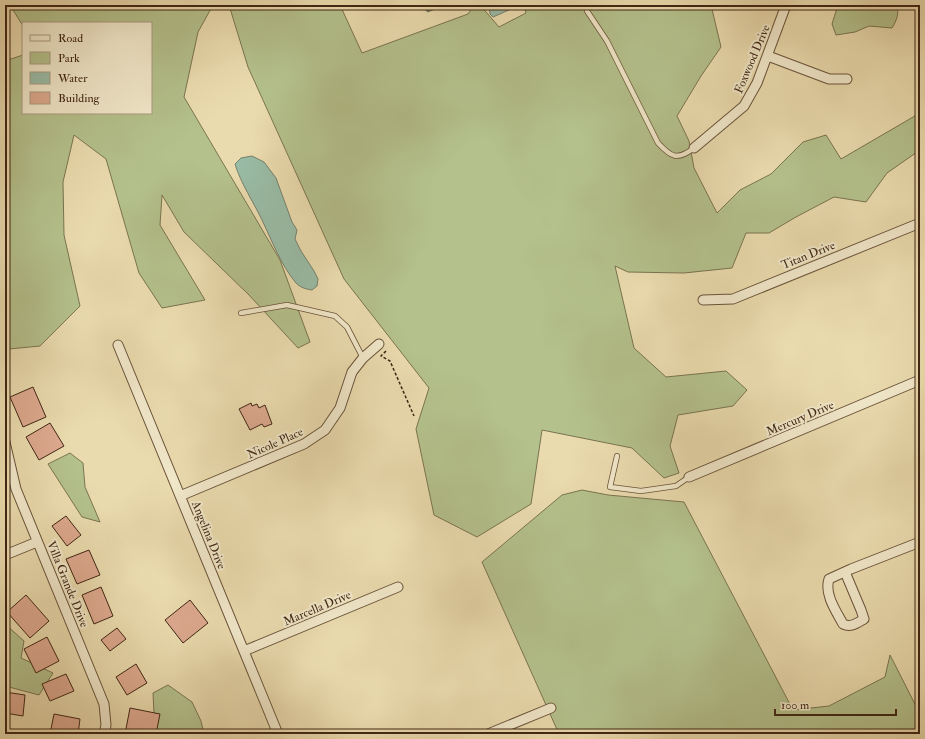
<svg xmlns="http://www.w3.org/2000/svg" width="925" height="739" viewBox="0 0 925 739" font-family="'IM FELL Double Pica',serif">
	<rect width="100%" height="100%" fill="#eadbae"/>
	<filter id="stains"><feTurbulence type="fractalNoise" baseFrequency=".005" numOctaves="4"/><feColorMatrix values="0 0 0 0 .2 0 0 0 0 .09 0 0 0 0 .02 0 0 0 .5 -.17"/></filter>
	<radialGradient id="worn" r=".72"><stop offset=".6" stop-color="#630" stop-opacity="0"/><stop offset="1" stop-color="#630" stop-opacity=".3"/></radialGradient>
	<path fill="#b4c18c" stroke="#7a7450" d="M10,5h203l-15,27 -14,65 96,163 30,82 -12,6 -49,-53 -65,-63 -22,-37 -2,30 45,75 -43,8 -23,-35 -33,-114 -32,-24 -11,47 1,53 16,71 -40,40 -31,3 -4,-13v-275l18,-6v58h128v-90h-128v3z
		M229,5h111l22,48 106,-39 6,-9h6l19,22 27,-14 -2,-8h187l10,42 -20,29 -24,40 12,25 5,27 23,45 23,-23 31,-16 32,-32 23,-7 15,24 79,-46v37l-33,23 -21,29 -32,-5 -38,20 -27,16h-23l-14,35 -48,5 -56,-1 -13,-6 19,82 32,29 60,-6 21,19 -14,16 -55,9 -8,31 9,27 -15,5 -32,-30 -90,-18 -11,74 -54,33 -43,-22 -18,-86 13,-41 -85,-109 -96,-212z
		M838,5h59c2,9 0,15 -5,23l-23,-2 -14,6 -19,3 -4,-11z
		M70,453l13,10 2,24 15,35 -18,-5 -34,-53z
		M582,490l26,5 76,7 109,208 36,-4 56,-29 5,-22 30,59v20h-361l-77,-172 80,-67z
		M5,624l19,17 -3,17 32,15 -14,22 -34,-9z
		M168,685l24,17 9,19 3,13h-49l-2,-41z"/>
	<path fill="#99bca6" stroke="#75806c" d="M489,5h31l-27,12 -3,-3z
		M252,156l12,6 12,16 16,44 5,8 -2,9 6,12 13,20 4,8 -1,7 -5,4c-6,-1 -11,-2 -16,-7 -15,-18 -24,-42 -34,-63 -9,-19 -21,-36 -27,-56l6,-6z"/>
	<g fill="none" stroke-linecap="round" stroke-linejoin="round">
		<path stroke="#75806c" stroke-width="2.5" d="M426,9l2,2 14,-6"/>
	</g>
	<path fill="#dda98f" stroke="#402614" d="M33,387l13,30 -23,10 -13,-30z
		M251,403l1,3 5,-2 2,4 6,-3 7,19 -8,3 -2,-3 -12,6 -11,-21z
		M50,423l14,23 -25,14 -13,-23z
		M66,516l15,19 -14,11 -15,-20z
		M89,550l11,25 -23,9 -11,-25z
		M101,587l12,29 -19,8 -12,-29z
		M26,595l23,26 -19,17 -23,-26z
		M190,600l18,23 -25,20 -18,-23z
		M117,628l9,11 -16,12 -9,-11z
		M47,637l12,24 -23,12 -12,-24z
		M136,664l11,19 -20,12 -11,-18z
		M66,674l8,17 -24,10 -8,-17z
		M5,692l20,3 -2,21 -18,-3z
		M130,708l30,6 -4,20h-31z
		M54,714l26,5 -2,15h-28z"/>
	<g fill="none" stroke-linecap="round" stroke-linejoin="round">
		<g stroke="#6a533a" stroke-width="6">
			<path id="service" d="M587,11l20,30 51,102c13,14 19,18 36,5
				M241,313l46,-8 48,11 12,11 16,31
				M617,456l-7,31 31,4 35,-5 13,-9"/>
		</g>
		<g stroke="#6a533a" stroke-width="11">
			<path id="minor" d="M768,56l61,23h18
				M694,148l50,-42 13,-23 29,-78
				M703,300l30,-1 187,-76
				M118,345l160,389
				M5,442l11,47 88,215 2,21 -2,9
				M689,477l231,-97
				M180,496l124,-52 21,-14 15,-22 12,-36 11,-14 16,-14
				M5,555l32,-13
				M845,572l16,38 3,9c-7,4 -13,9 -21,5 -7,-13 -19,-30 -14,-45l22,-10 69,-27
				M244,651l154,-64
				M488,734l63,-26"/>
		</g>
		<path stroke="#402614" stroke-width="1.5" stroke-dasharray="3 2" stroke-linecap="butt" d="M386,351l-5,5 9,5 24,55"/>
		<use href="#service" stroke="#f1e8ca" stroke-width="4.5"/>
		<use href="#minor" stroke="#f1e8ca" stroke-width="9"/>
	</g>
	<g text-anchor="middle" stroke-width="4" stroke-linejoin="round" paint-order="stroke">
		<g font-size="12" fill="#402614" stroke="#f1e8ca">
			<text transform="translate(752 59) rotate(-67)" y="4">Foxwood Drive</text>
			<text transform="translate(808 255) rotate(-22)" y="4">Titan Drive</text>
			<text transform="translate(800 418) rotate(-23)" y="4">Mercury Drive</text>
			<text transform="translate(275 443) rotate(-24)" y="4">Nicole Place</text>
			<text transform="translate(209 535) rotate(68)" y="4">Angelina Drive</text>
			<text transform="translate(68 584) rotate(68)" y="4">Villa Grande Drive</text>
			<text transform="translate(317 608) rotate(-23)" y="4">Marcella Drive</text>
		</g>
	</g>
	<rect width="925" height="739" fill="none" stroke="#eadbae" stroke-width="20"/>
	<rect x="6" y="6" width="913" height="727" fill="none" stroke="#402614" stroke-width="2"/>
	<rect x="10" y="10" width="905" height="719" fill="none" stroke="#402614"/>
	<rect x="22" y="22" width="130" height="92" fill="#f1e8ca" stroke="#aa9a81"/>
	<rect x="30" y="35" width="20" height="6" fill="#f1e8ca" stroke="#aa9a81"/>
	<text x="58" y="42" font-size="12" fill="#402614">Road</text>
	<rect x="30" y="52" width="20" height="12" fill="#b4c18c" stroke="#aa9a81"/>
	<text x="58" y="62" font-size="12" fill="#402614">Park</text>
	<rect x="30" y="72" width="20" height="12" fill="#99bca6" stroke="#aa9a81"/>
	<text x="58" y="82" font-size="12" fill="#402614">Water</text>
	<rect x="30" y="92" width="20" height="12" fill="#dda98f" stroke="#aa9a81"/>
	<text x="58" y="102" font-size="12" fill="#402614">Building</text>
	<path d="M775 709v6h121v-6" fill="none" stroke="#402614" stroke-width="2"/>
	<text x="781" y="709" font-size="12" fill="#402614" stroke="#f1e8ca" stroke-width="3" paint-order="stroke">100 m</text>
	<rect width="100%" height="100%" filter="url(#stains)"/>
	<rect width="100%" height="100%" fill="url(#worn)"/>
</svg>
